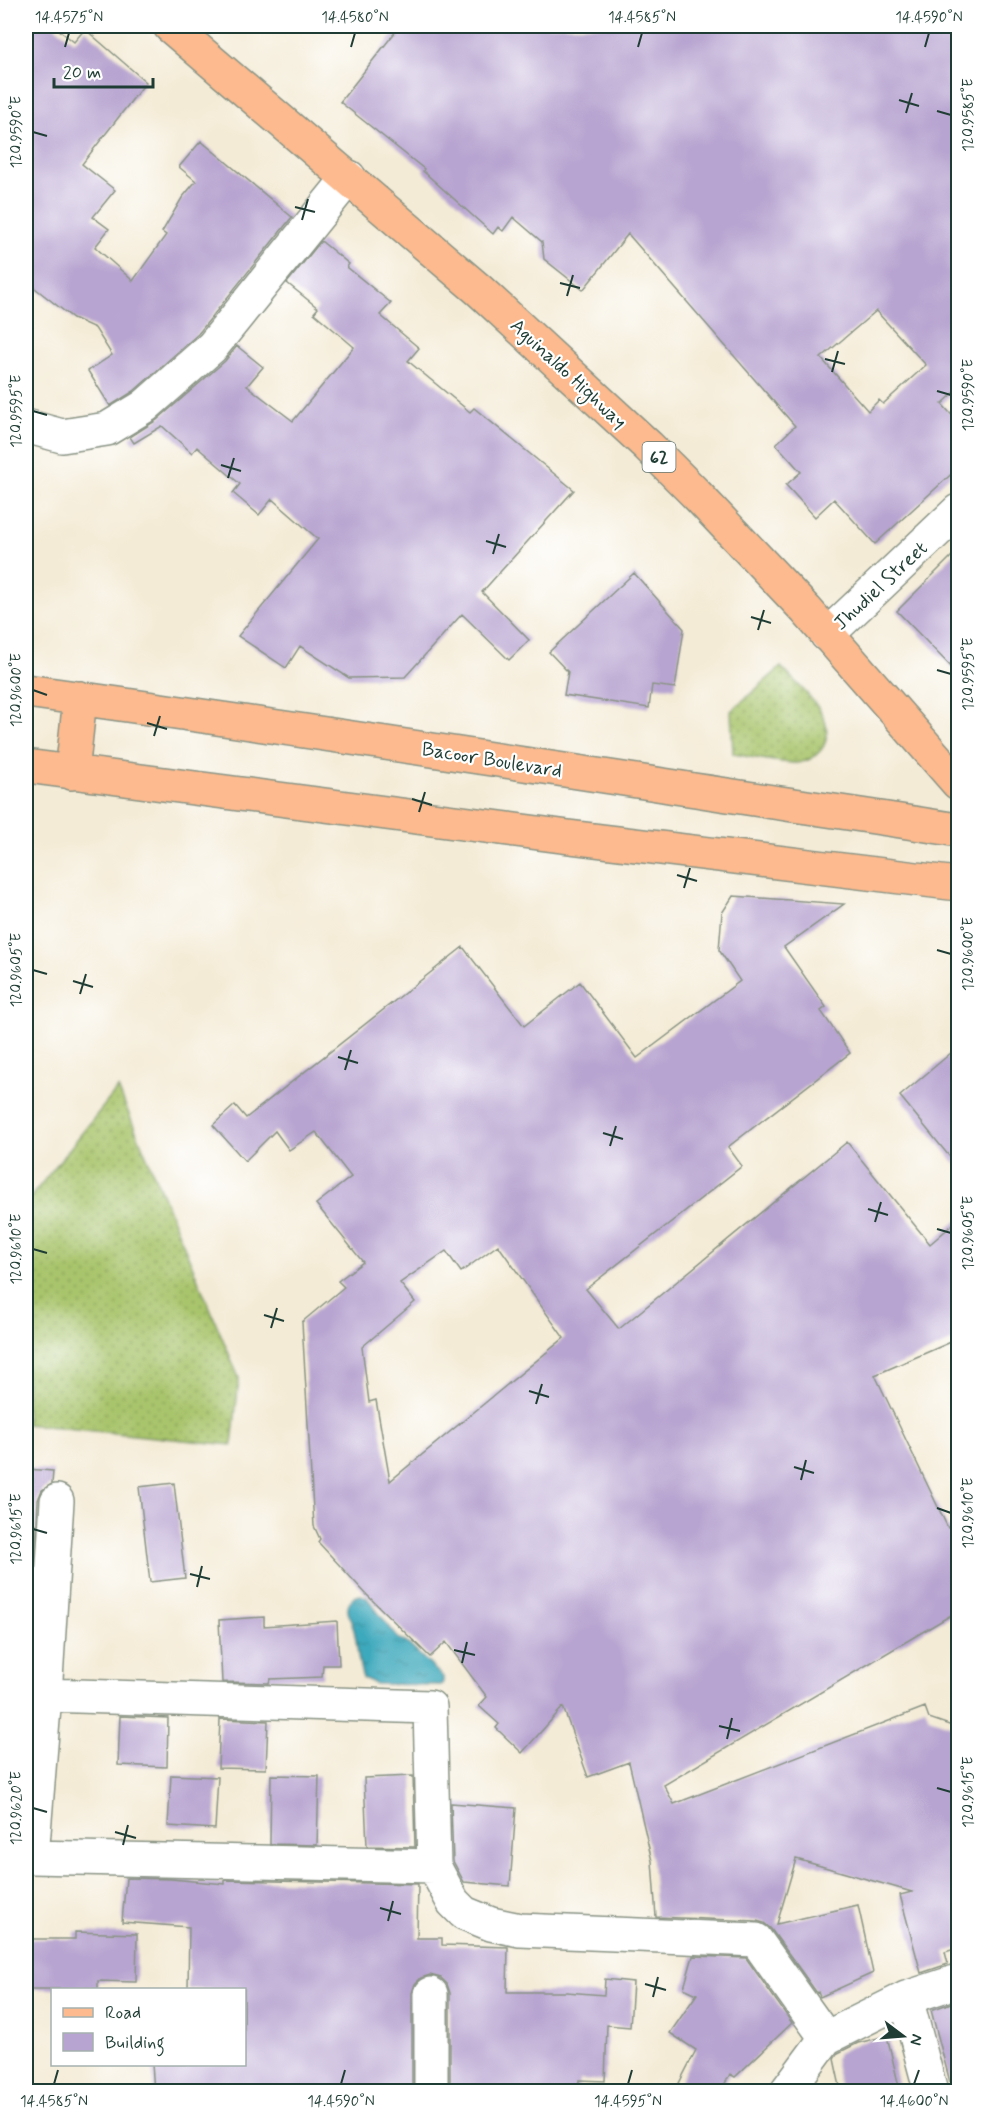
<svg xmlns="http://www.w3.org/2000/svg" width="984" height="2117" viewBox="0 0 984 2117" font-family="Mynerve,sans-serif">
	<defs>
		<pattern id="grass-dots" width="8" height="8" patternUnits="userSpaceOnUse" patternTransform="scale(1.5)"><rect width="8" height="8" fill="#a9c56c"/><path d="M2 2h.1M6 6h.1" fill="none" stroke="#89a15a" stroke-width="1.8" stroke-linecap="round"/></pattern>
		<pattern id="water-ripples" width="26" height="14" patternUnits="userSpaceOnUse" patternTransform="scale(1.5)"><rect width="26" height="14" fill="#3da9bc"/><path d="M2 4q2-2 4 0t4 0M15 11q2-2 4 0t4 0" fill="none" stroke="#338b9a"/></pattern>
	</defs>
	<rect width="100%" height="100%" fill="#fff"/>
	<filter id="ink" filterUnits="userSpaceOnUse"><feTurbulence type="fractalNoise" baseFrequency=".0167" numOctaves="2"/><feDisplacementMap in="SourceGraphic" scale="12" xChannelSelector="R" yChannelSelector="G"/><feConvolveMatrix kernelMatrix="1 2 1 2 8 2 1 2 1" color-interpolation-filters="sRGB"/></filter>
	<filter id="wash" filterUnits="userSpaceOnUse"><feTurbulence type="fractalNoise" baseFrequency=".008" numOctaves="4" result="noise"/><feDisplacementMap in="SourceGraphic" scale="24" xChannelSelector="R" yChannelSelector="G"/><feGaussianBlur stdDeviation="1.35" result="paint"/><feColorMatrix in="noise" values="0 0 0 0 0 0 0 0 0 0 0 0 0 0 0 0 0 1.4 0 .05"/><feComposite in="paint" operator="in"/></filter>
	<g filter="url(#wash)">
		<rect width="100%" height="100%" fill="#f4ebd6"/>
		<path fill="url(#grass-dots)" stroke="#648150" stroke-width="1.5" d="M781,667c18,20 62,53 40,83 -6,7 -15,12 -24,13 -21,0 -44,-6 -64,-9l-2,-43z
			M118,1088l121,290 -7,67 -206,-21v-221z"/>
		<path fill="url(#water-ripples)" stroke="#2e7378" stroke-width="1.5" d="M361,1595l6,3 31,40 9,5 36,34v5l-2,3 -65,-1 -13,-6c-6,-16 -5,-32 -9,-48 -2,-7 -7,-16 -6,-23 1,-8 7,-11 13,-12z"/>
		<g id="blocks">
			<path fill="#b8a4d0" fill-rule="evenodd" d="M26,26h28l20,16 11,-13 61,53 -64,82 33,26 -22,27 16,12 -14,18 38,34 33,-46 -4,-3 20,-34 14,-17 -17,-14 22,-26 91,76 -94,117 -64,57 -24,15 -22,-35 24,-16 -17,-27 -22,-10 -47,-37z
				M400,26h558v363l-16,15 16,18v46l-83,76 -41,-45 -19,18 -29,-32 15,-13 -25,-28 19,-18 -167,-192 -45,56 -39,-31 -2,-17 -29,-25 -10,14 -5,-4 -5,7 -70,-63 1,-2 -84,-67zM876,311l50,54 -43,39 -4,-4 -11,11 -47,-53z
				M321,241l28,23 -2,3 44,36 -11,12 39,33 -11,13 62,51 4,-4 100,82 -92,102 47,48 -20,20 -47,-46 -57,63 -56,1 -49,-32 -14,22 -48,-32 80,-97 -46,-40 -13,16 -26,-22 7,-9 -43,-37 -5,6 -30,-27 -28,17 -4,-6 27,-17 68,-59 12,-15 26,21 -16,19 46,35 61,-74 -40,-34 4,-5 -31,-25z
				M958,550v124l-61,-63z
				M634,573l50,56 -9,59 -23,-3 -3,23 -85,-13 4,-23 -19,-20z
				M733,896l111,8 -60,43 42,60 -5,4 29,42 -122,94 14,19 -156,123 33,40 228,-187 83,102 28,-24v119l-83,36 73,153 10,-4v87l-294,174 10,19 251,-97 4,11 29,10v220l-13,4 3,12 -27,9 -21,-78 12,-3 -116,-33 -19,65 81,-19 15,68 -53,24 -2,-5 -1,1 -46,-64 -7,-6 -7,-2 -101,-4 -4,-56 -23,-99 -41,15 -25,-70 -41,46 -26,-25 3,-4 -20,-18 8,-9 -41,-55 -16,15 -63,-62 -49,-53 2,-3 -6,-13 -12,-204 42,-35 -6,-6 25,-19 -47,-58 35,-27 -35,-45 -27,18 -14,-19 -30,30 -32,-36 22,-20 11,13 217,-171 61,79 56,-44 57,76 103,-77 -21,-31 3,-37zM498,1245l66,93 -174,143 -14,-81 -7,2 -7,-55 53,-45 -15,-19 46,-32 15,21z
				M958,1047v120l-58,-71z
				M26,1469l27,2 -1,13 -10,6 -4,10 -3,60h-9z
				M174,1483l11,95 -35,4 -11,-95z
				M264,1617v9l73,-5 2,44h-16l-1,12 -52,2 -1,4 -47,-1 -3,-62z
				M120,1716l48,2 -1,49 -49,-2z
				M220,1719l48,2 -2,48 -48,-1z
				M171,1775l47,2 -3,52 -47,-3z
				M271,1775l48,1 -2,69 -47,-1z
				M413,1776l2,71 -48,-1 -3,-68z
				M451,1803l65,5 -6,78 -46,-4 -11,-21z
				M126,1878l45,1 54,5v-4l193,4 -1,54h25v7l66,2 -1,45h59l38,3 1,-16 28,3 -3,45 -23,-2 -2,56 -26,-1 -1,11h-128v-98l-3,-9 -6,-6 -11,-3 -9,3 -6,6 -3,9v98h-258l-2,-27h92v-75h-56l1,-62 -67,-5z
				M75,1932l62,2 -1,48 -38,-1v8h-72v-50h49z
				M693,1956l53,2 46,65 -57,54 -5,-3 -9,17h-46l21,-41 -26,-17 27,-39 -13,-6z
				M957,2001l1,8v72l-8,1 -19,-72z
				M887,2036l13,55h-59l-7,-32 4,-6 20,-10z"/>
		</g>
	</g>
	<g filter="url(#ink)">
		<use href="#blocks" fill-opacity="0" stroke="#8a9485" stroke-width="1.5"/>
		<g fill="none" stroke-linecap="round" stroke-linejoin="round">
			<g stroke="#8a9485" stroke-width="36">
				<path id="minor" d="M26,426l36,10 45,-7 38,-23 67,-59 137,-170
					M827,635l131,-124
					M57,1501l-12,194 -13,162 402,9
					M45,1695l385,12 4,159 19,36 11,11 27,11 29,6 236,10 70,98
					M906,1998l25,94
					M431,2092v-98
					M786,2092l40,-54 80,-40 52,-17"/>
			</g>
			<g stroke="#8a9485" stroke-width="36">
				<path id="major" d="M26,691c213,29 425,62 637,94 99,16 197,29 295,45
					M26,766l543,71 389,47
					M72,773l8,-75"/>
			</g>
			<g stroke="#8a9485" stroke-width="36">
				<path id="highway" d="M170,26l309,264 169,156 48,48 110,116 152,173"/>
			</g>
			<use href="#minor" stroke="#fff" stroke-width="33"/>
			<use href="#major" stroke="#fcba8e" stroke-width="33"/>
			<use href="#highway" stroke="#fcba8e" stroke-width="33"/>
		</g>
	</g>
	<path fill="none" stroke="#1f3d34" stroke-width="2" d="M65,47l4,-14M351,47l4,-14M638,47l4,-14M925,47l4,-14M899,100l20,6M937,111l14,4M906,113l6,-20M33,132l14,4M295,207l20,5M302,220l6,-21M560,283l20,5M567,296l6,-21M825,359l20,5M832,372l6,-21M937,391l14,4M33,411l14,4M221,465l20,6M228,478l6,-20M486,541l20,6M493,554l6,-20M751,617l20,6M758,630l6,-20M937,670l14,4M33,690l14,5M147,723l20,6M154,736l6,-20M412,799l20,6M419,812l6,-20M677,875l20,6M684,888l6,-20M937,950l14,4M33,970l14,4M73,981l20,6M80,994l6,-20M338,1057l20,6M345,1070l6,-20M603,1133l20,6M610,1146l6,-20M868,1209l20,6M875,1222l6,-20M937,1229l14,4M33,1249l14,4M264,1315l20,6M271,1328l6,-20M529,1391l20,6M536,1404l6,-20M794,1467l20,6M801,1480l5,-20M937,1508l14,5M33,1529l14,4M190,1574l20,5M197,1587l5,-21M454,1650l21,5M462,1663l5,-21M719,1726l21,5M727,1739l5,-21M937,1788l14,4M33,1808l14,4M115,1832l21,6M123,1845l5,-20M380,1908l21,6M388,1921l5,-20M645,1984l21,6M653,1997l5,-20M54,2084l4,-14M341,2084l4,-14M628,2084l4,-14M914,2084l5,-14"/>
	<g text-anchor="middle" stroke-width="4.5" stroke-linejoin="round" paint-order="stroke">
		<rect fill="#fff" stroke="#627771" stroke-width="1.5" x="642.5" y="442" width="33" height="30" rx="4.5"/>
		<g font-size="18" font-weight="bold" fill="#1f3d34">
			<text x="659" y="463">62</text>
		</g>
		<g font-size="20" fill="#1f3d34" stroke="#fff">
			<text transform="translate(569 373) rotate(43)" y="7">Aguinaldo Highway</text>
			<text transform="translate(880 585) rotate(-43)" y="7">Jhudiel Street</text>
			<text transform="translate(492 759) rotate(9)" y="7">Bacoor Boulevard</text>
		</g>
	</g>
	<rect width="984" height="2117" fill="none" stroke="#fff" stroke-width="66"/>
	<rect x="51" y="1988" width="195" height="78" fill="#ffffff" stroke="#a5b1ae" stroke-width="1.5"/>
	<rect x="63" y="2008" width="30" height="9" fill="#fcba8e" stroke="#a5b1ae" stroke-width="1.5"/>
	<text x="105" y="2018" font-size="18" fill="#1f3d34">Road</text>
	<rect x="63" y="2033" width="30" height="18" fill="#b8a4d0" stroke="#a5b1ae" stroke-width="1.5"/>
	<text x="105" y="2048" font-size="18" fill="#1f3d34">Building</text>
	<g transform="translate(903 2036) rotate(106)" stroke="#ffffff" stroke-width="4.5" paint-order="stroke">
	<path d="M0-4.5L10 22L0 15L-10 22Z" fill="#1f3d34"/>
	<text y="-9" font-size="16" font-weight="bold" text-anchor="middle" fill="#1f3d34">N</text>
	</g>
	<path d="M54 78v9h99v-9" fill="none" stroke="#1f3d34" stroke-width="3"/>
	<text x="63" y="78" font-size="18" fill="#1f3d34" stroke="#ffffff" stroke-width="4.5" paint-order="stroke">20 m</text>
	<rect x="33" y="33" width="918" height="2051" fill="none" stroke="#1f3d34" stroke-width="2"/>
	<g font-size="15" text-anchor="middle" fill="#1f3d34">
		<text x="69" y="22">14.4575°N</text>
		<text x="355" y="22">14.4580°N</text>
		<text x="642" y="22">14.4585°N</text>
		<text x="929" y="22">14.4590°N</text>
		<text transform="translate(968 115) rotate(-90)" y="5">120.9585°E</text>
		<text transform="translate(16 132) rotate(-90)" y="5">120.9590°E</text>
		<text transform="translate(968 395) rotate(-90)" y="5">120.9590°E</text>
		<text transform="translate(16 411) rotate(-90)" y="5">120.9595°E</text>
		<text transform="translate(968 674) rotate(-90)" y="5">120.9595°E</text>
		<text transform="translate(16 690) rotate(-90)" y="5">120.9600°E</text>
		<text transform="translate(968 954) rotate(-90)" y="5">120.9600°E</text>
		<text transform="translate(16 970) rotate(-90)" y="5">120.9605°E</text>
		<text transform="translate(968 1233) rotate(-90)" y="5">120.9605°E</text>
		<text transform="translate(16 1249) rotate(-90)" y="5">120.9610°E</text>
		<text transform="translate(968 1513) rotate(-90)" y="5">120.9610°E</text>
		<text transform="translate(16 1529) rotate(-90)" y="5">120.9615°E</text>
		<text transform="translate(968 1792) rotate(-90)" y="5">120.9615°E</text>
		<text transform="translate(16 1808) rotate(-90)" y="5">120.9620°E</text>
		<text x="54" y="2106">14.4585°N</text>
		<text x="341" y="2106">14.4590°N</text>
		<text x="628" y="2106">14.4595°N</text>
		<text x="914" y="2106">14.4600°N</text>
	</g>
</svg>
